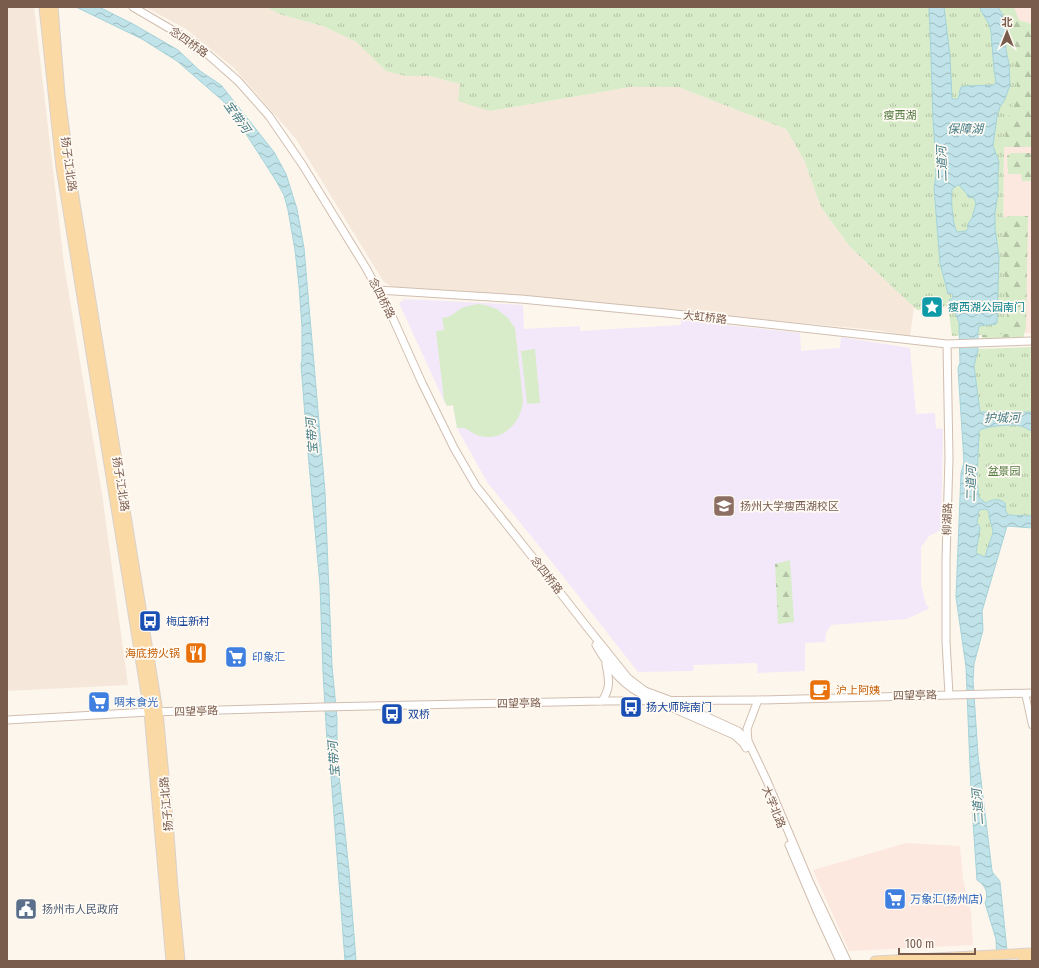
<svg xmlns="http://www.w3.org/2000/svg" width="1039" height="968" viewBox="0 0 1039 968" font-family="'Fira Sans Condensed','Noto Sans SC',sans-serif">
	<defs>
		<pattern id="forest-firs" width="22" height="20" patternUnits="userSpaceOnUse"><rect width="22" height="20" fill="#d8ecc9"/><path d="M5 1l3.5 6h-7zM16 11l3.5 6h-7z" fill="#b4c2a5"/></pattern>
		<pattern id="park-tufts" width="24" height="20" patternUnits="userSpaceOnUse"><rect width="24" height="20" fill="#d8ecc9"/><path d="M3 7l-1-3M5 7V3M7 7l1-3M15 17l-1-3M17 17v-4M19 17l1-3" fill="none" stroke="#b4c2a5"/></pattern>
		<pattern id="water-waves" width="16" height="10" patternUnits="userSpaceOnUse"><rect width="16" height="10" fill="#bfe3e8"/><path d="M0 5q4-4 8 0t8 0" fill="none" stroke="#a0bbbe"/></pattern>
	</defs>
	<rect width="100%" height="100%" fill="#fdf6ec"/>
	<path fill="#f5e8da" d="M7,7h27l30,257 38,230 26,191 -121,6z
		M145,7h121l16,8 41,11 33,16 30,29 19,5h24l31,8 30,27 140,-24h48l108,42 18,31 17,47 29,40 64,60 -4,29 -35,-6 -224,-21 -259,-22 -9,-6 -87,-142 -62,-71 -48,-39z"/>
	<path fill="#fde8e0" d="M1011,7h21v326l-24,1 -5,-90 1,-98z
		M906,843l54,3 3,32 8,33 2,34 -124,6 -36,-81z"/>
	<path fill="#f3e8fa" d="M405,299l118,6 1,24 56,-3v5l101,-6v-5l119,13 1,18 39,-3 1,-11 69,11 6,66 19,-1 1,15 7,1 -2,101 -12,6 -8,11v38l5,20 4,3 -23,11 -76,6 -5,8 -1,9 -20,1v28l-47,2 -1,-10 -63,2 -1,6 -55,1 -98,-125 -53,-65 -30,-54 -4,-23 -6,1 -2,-3 -46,-100z"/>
	<path fill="url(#forest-firs)" d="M1002,7h12l5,13 13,4v123h-32z
		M1011,153h21v28h-10l-1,-7h-13l-1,-18z
		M1011,216h17l-2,112 -3,10 -41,2v-10l19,-112z
		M790,560l4,62 -16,2 -3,-60z"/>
	<path fill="url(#park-tufts)" d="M266,7h745l4,27 2,57 -10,30 -3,25 -1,98 5,90 -56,2 -4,-30 -31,4 -67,-63 -29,-40 -17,-47 -18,-31 -108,-42h-48l-140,24 -32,-10 2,-17 -31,-8h-24l-19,-5 -30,-29 -33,-16 -41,-11z
		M1032,347v65l-52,1 -6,-47 4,-17z
		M992,426c14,0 28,-3 40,5v84l-3,1 -20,-1 -3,-3 -1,-8 -12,-5 -7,4 -7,-5 -2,-17 2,-50 1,-2z
		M985,509l4,2v5l4,15 -1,5 -5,14 -1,7 -10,-4 4,-25 -3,-6 2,-12z"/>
	<path fill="#d8ecc9" d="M478,304l7,1 12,4 11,9 7,10 8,72c-1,22 -20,42 -43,36 -6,-1 -12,-7 -16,-8 -2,0 -5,0 -7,0l-4,-23 -6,1 -3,-6 -8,-69 8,-1 -2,-12c11,-1 11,-5 20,-10 5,-2 10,-3 16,-4z
		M535,349l5,54 -13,1 -6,-53z"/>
	<path fill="url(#water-waves)" stroke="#a5d3da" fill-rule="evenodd" d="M76,7h23l34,17 45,26 22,21 21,14 53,67 12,22 11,35 7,39 21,244 7,174 5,52v37l12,116 7,90h-11l-14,-185 -3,-18 -5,-86 -3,-87 -13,-143 -6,-78 1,-3v-34l-3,-41 -4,-36 -7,-40 -4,-15 -9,-16 -36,-56 -16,-22 -46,-40 -35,-22z
		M929,7h15l6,49 2,43h6c2,-4 1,-8 3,-12l6,-1 26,-1 3,-2 -2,-13 -3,-38 -2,-8 -8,-13 -1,-4h18l8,14v29l3,14 1,21 -5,14 -5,8 -3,9 -4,30 6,16 -1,11v19l-3,21v15l4,29 -2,65 -1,2 -17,2 -1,6v17l-4,17 6,46h52v19c-4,-2 -8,-4 -12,-5 -8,-2 -36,0 -41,5l-2,50 2,17 7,5c7,-4 12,-5 19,0l1,9 3,3 20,1 3,-1v13l-25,-2 -25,85 1,19 -9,34 -1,16 5,75 14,116c2,5 6,6 8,11l8,79h-11l-1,-22 -11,-36c4,-10 1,-17 -8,-23l-6,-88 -5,-125 -10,-70 5,-124 3,-11 -6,-94 2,-5 -1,-41 -10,-22 4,-2 -1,-5 -4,1 -8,-31 -6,-75 2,-13 -1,-25 -2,-30 -2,-64zM958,185h1l8,9 1,3 6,1 2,5 -4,15 -4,6v5l-2,2 -9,1c-5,-8 -6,-34 -5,-43zM985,509l4,2v5l4,15 -1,5 -5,14 -2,7 -9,-4 4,-25 -3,-6 2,-12z"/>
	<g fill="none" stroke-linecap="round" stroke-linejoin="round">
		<g stroke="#d1beb0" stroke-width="8">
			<path id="minor" d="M1025,693l7,32"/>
		</g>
		<g stroke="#d1beb0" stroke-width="9">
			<path id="tertiary" d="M133,7l63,37 42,37 31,35 33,48 64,104 25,46 31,69 32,65 22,38 58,73 53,68 41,51 17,13 27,10 66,30 10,10 19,40 43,102 37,78
				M378,290l143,9 145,14 281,31 85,-3
				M947,344l2,114 -3,102v81l3,54
				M596,645c14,24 27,42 54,53
				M602,701c9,-13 7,-22 4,-37
				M661,703l73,32 9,8 3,5
				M7,720l142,-8 173,-5 280,-6 156,-1 274,-7
				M748,741l-1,-12 11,-29
				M789,845l28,66 23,50"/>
		</g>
		<g stroke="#dad1cd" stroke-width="11">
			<path id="primary" d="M44,7l17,160 88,545 22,249
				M53,7l7,88 9,71 89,546 10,108 5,68 7,73
				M875,961l157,-8
				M1023,961l9,-1"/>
		</g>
		<use href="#minor" stroke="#fff" stroke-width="6"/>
		<use href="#tertiary" stroke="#fff" stroke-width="7"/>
		<use href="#primary" stroke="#fbd9a5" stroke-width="9"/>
	</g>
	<defs>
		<g id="sight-square" transform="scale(1.15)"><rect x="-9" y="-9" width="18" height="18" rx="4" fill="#0f9aa8" stroke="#fffaf3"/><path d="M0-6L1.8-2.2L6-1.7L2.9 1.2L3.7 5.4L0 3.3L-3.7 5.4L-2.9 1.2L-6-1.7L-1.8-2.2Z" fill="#fff"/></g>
		<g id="university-square" transform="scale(1.15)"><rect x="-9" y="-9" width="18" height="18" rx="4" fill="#8d6e63" stroke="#fffaf3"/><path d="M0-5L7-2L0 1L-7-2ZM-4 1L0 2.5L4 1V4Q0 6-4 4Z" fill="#fff"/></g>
		<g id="bus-square" transform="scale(1.15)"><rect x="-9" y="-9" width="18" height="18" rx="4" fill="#1a4fb4" stroke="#fffaf3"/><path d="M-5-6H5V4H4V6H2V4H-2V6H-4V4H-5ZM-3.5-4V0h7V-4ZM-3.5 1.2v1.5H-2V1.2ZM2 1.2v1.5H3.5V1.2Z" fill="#fff"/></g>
		<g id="restaurant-square" transform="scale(1.15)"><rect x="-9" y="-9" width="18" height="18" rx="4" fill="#e8710a" stroke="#fffaf3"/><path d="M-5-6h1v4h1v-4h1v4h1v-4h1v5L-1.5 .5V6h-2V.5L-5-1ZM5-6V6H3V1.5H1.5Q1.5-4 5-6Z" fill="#fff"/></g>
		<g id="supermarket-square" transform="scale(1.15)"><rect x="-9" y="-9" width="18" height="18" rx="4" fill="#3f7fe0" stroke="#fffaf3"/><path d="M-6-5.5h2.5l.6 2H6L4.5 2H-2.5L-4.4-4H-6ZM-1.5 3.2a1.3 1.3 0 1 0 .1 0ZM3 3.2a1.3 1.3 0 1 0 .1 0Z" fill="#fff"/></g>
		<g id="cafe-square" transform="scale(1.15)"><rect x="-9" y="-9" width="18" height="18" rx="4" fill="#e8710a" stroke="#fffaf3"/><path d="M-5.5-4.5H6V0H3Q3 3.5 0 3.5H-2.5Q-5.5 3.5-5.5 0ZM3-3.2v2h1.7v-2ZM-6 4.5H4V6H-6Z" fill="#fff"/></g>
		<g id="civic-square" transform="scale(1.15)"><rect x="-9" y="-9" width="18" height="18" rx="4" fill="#5c6f8a" stroke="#fffaf3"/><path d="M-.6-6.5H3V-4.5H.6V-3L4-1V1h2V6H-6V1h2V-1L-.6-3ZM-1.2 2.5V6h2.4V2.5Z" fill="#fff"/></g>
	</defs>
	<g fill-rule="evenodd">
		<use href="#sight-square" x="932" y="307"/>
		<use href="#university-square" x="724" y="506"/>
		<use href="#bus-square" x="150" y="621"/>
		<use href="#restaurant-square" x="196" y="653"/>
		<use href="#supermarket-square" x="236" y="657"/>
		<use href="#cafe-square" x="820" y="690"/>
		<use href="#supermarket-square" x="99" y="702"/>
		<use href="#bus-square" x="631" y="707"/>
		<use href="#bus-square" x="392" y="714"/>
		<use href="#supermarket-square" x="895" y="899"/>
		<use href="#civic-square" x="26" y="909"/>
	</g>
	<g text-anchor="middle" stroke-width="3.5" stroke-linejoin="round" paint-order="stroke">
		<g font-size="11" fill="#7a5c4d" stroke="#fffaf3">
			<text transform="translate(189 42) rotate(35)" y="4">念四桥路</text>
			<text transform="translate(69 164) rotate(82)" y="4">扬子江北路</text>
			<text transform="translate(382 298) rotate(63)" y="4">念四桥路</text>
			<text transform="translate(705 317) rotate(6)" y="4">大虹桥路</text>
			<text transform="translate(121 484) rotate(81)" y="4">扬子江北路</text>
			<text transform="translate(947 519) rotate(-88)" y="4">柳湖路</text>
			<text transform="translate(547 575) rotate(52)" y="4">念四桥路</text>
			<text transform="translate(915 695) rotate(-1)" y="4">四望亭路</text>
			<text transform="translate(519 703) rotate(-1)" y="4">四望亭路</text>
			<text transform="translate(196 711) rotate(-2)" y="4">四望亭路</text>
			<text transform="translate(166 804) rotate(-95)" y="4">扬子江北路</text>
			<text transform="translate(774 807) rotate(68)" y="4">大学北路</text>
		</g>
		<g font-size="11" fill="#537a41" stroke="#fffaf3">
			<text x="900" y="119">瘦西湖</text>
			<text x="1004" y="475">盆景园</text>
		</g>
		<g font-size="11" fill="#0d838f" stroke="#fffaf3" text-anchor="start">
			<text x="948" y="311">瘦西湖公园南门</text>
		</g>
		<g font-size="11" fill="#785e54" stroke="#fffaf3" text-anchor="start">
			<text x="740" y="510">扬州大学瘦西湖校区</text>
		</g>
		<g font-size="11" fill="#164399" stroke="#fffaf3" text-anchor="start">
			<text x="166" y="625">梅庄新村</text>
			<text x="646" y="711">扬大师院南门</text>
			<text x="408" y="718">双桥</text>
		</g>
		<g font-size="11" fill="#c56008" stroke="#fffaf3" text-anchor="end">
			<text x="180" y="657">海底捞火锅</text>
			<text x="836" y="694" text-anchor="start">沪上阿姨</text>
		</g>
		<g font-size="11" fill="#366cbe" stroke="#fffaf3" text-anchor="start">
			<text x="252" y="661">印象汇</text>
			<text x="114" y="706">啁末食光</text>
			<text x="910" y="903">万象汇(扬州店)</text>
		</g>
		<g font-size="11" fill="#4e5e75" stroke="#fffaf3" text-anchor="start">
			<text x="42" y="913">扬州市人民政府</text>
		</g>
		<g font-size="12" font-style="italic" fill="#437c86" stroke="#fffaf3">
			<text transform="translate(237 117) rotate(55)" y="4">宝带河</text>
			<text x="965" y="133">保障湖</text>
			<text transform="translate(942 164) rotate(-92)" y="4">二道河</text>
			<text transform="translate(1002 418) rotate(-1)" y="4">护城河</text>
			<text transform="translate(312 436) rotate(-94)" y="4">宝带河</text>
			<text transform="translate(971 484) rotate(-89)" y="4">二道河</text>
			<text transform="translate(334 759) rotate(-94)" y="4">宝带河</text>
			<text transform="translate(978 807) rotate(-94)" y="4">二道河</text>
		</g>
	</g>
	<rect width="1039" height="968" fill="none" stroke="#7a5c4d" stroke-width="16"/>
	<g transform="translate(1007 32)" stroke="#fffaf3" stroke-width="3" paint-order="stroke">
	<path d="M0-3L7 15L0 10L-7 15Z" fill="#7a5c4d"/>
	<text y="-6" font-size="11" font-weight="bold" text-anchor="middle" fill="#7a5c4d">北</text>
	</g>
	<path d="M899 948v6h76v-6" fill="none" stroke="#7a5c4d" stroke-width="2"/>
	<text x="905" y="948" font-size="12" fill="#7a5c4d" stroke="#fffaf3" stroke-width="3" paint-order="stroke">100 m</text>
</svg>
